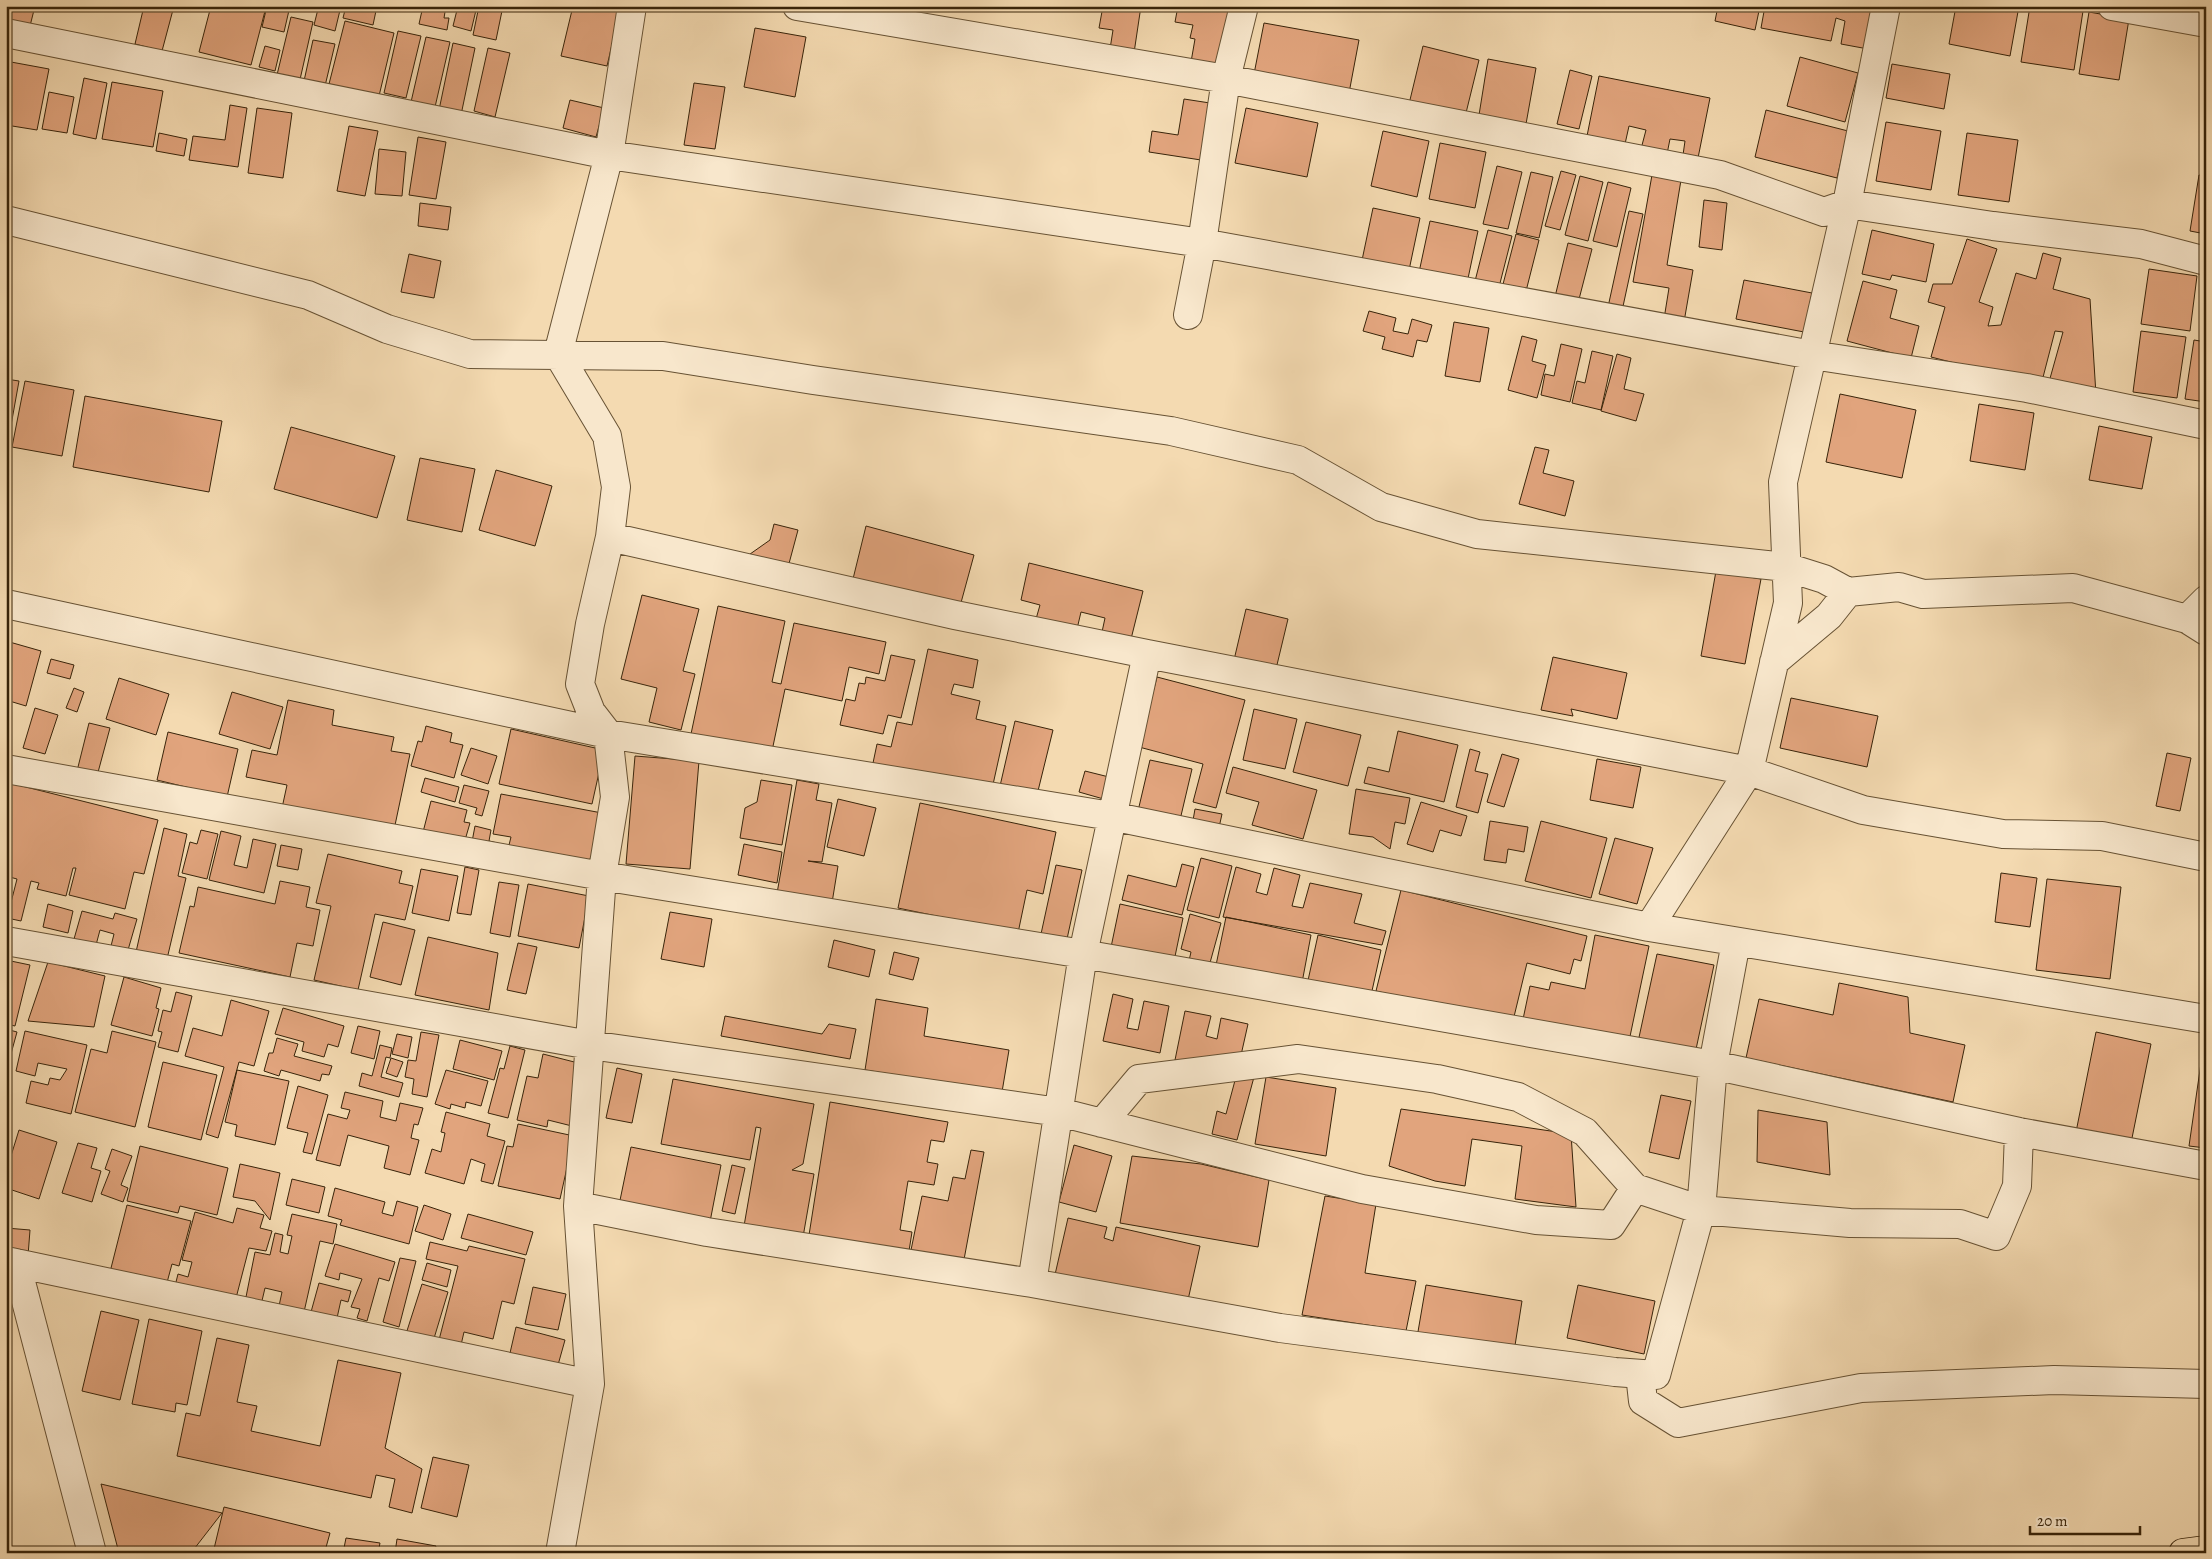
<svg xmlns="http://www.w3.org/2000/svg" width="2212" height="1559" viewBox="0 0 2212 1559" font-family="Alegreya,serif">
	<rect width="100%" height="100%" fill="#f4dab1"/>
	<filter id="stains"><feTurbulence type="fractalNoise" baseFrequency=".004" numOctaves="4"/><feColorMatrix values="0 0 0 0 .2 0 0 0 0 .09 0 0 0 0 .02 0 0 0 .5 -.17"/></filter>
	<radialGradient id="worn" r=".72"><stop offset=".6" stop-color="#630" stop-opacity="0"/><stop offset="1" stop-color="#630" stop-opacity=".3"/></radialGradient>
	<path fill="#e1a47d" stroke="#38240a" d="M6,6h29l-5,20 -24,-5z
		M144,6h30l-12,45 -27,-7z
		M211,6h35l19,5 -14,54 -52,-13z
		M267,6h23l-6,26 -22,-5z
		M306,6h35l-6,25 -21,-6 4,-16z
		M346,6h31l-4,19 -30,-7z
		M423,6h23l-2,12h5l-2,12 -28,-6z
		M458,6h19l-6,25 -18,-5z
		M479,6h24l-7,34 -23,-5z
		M573,6h48l-14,60 -46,-10z
		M1103,6h38l-7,47 -24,-4 3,-19 -14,-2z
		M1178,6h53l-10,61 -30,-5 4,-23 -5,-1 3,-13 -18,-3z
		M1718,6h42l-5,24 -40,-9z
		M1765,6h111l-8,43 -27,-5 4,-23 -9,-3 -5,23 -70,-13z
		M1956,6h63l-9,50 -61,-12z
		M2030,6h25l28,5 -9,59 -53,-8z
		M2089,12l40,7 -10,61 -40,-6z
		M291,17l22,5 -14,62 -23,-5z
		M345,21l49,12 -15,63 -50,-12z
		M1264,23l95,17 -10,53 -95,-19z
		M755,28l51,9 -11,60 -51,-10z
		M398,31l23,5 -15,62 -22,-5z
		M426,37l24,5 -15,65 -24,-5z
		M313,40l22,4 -10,42 -21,-5z
		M453,43l22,5 -14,67 -22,-5z
		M265,46l15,4 -5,21 -16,-4z
		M1423,46l56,14 -14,57 -56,-13z
		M488,48l22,5 -15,64 -21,-6z
		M1800,57l58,16 -13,49 -58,-16z
		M1488,59l48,9 -10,56 -47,-9z
		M11,62l38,7 -12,61 -31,-5v-40z
		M1892,64l58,10 -6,35 -58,-11z
		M1570,70l22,6 -13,53 -22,-5z
		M1599,76l111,22 -12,60 -15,-3 2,-14 -15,-2 -3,15 -26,-5 5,-19 -17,-4 -4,18 -38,-8z
		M84,78l23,5 -11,56 -23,-5z
		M112,82l51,9 -10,56 -51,-8z
		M694,83l31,4 -10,62 -31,-4z
		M49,92l25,5 -7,36 -25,-4z
		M1184,99l26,4 -9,57 -52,-8 3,-21 26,4z
		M570,100l34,8 -8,29 -33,-9z
		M230,105l17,3 -9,59 -49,-7 4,-24 32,4z
		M257,108l35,5 -9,65 -35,-5z
		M1246,108l72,15 -11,54 -72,-14z
		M1766,110l82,21 -11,47 -82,-21z
		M1886,122l55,9 -10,59 -55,-9z
		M349,126l29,5 -13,65 -28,-5z
		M1383,131l46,10 -12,56 -46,-11z
		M159,133l28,6 -3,17 -28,-5z
		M1967,133l51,7 -9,62 -51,-7z
		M418,137l28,5 -10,57 -27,-4z
		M1440,143l46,9 -11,56 -46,-9z
		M379,149l27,3 -4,44 -27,-2z
		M1497,166l25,6 -14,57 -25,-5z
		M1561,171l15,4 -16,55 -15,-4z
		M1531,172l22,5 -14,61 -23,-5z
		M1652,175l29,5 -14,85 26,5 -9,52 -20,-3 5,-31 -36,-6z
		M2199,175l7,1v58l-16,-3z
		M1580,176l23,6 -15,59 -23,-6z
		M1608,182l23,6 -14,59 -24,-6z
		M1704,200l23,3 -5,47 -23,-3z
		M420,203l31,4 -3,23 -30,-4z
		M1373,208l47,10 -12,57 -47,-10z
		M1629,211l14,3 -21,97 -14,-4z
		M1430,221l48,10 -12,57 -48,-11z
		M1488,230l24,6 -15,59 -24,-6z
		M1872,230l62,14 -8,38 -34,-7 -2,5 -28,-6z
		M1516,234l23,6 -15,59 -23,-7z
		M1967,239l30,10 -18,53 14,5 -5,19 13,-1 15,-52 20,6 7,-26 18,5 -8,31 37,10 6,96 -47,-13 14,-50 -8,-1 -14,54 -110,-28 14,-50 -17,-5 5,-18h19z
		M1568,243l24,6 -15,58 -23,-6z
		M409,254l32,7 -7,37 -33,-6z
		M2149,269l48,7 -7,55 -49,-7z
		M1744,280l68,13 -8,39 -68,-13z
		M1863,281l34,9 -7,28 29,8 -8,32 -64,-17z
		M1369,311l27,7 -3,13 15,3 4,-15 20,6 -5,17 -10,-2 -4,17 -31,-8 3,-12 -22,-6z
		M1454,322l35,6 -9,54 -35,-6z
		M2141,331l45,6 -9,61 -44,-6z
		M1522,336l15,4 -5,21 14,4 -9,33 -29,-8z
		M2194,340l12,2v60l-21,-3z
		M1561,344l21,5 -12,53 -29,-7 4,-21 9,2z
		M1592,351l21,5 -12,54 -29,-7 5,-22 8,2z
		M1617,354l14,4 -7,31 20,5 -8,27 -35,-10z
		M6,379l13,2 -9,50 -4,-1z
		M25,381l49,9 -12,66 -50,-9z
		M1840,394l76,16 -14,68 -76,-16z
		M85,396l137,25 -13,71 -136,-25z
		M1979,404l55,9 -9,57 -55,-9z
		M2099,426l53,11 -10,52 -53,-9z
		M291,427l104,29 -18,62 -103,-29z
		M1535,447l14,3 -6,23 31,8 -9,35 -46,-12z
		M420,458l55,11 -13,63 -55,-12z
		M496,470l56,16 -17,60 -56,-16z
		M774,524l24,6 -11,41 -44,-12 27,-19z
		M866,526l108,29 -15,55 -107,-27z
		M1029,563l114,28 -12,48 -29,-7 3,-14 -24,-6 -4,17 -41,-10 4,-14 -19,-5z
		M1716,571l45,8 -16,85 -44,-8z
		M642,595l57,14 -16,62 12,3 -14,56 -32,-8 8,-34 -36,-9z
		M718,606l67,15 -13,61 9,2 13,-61 92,19 -7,32 -30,-7 -7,34 -57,-12 -13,62 -81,-17z
		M1246,609l42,10 -12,50 -42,-9z
		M6,641l35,10 -15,55 -20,-6z
		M928,649l50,11 -5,28 -19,-4 -3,10 29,7 -4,18 30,7 -14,63 -119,-26 4,-19 14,3 6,-25 15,3z
		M891,655l24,5 -14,58 -13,-3 -5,19 -43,-9 6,-26 9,2 4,-18 6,1 1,-7 19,4z
		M1553,657l74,16 -10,46 -46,-10 2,7 -32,-6z
		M51,659l23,6 -4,14 -23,-6z
		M1157,677l88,23 -29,108 -23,-6 10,-38 -64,-17z
		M119,678l50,16 -13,41 -50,-16z
		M74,688l10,4 -7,20 -11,-4z
		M232,692l51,15 -13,42 -51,-15z
		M1791,698l87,18 -11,51 -87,-19z
		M288,700l46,10 -2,15 62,12 -3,14 19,3 -16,76 -112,-22 5,-23 -41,-8 6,-27 25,5z
		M35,708l23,7 -13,39 -22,-6z
		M1254,709l43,10 -12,50 -42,-9z
		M1015,721l38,9 -16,65 -37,-9z
		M1306,722l55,13 -13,51 -55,-14z
		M89,723l21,5 -13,48 -20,-5z
		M426,726l26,7 -2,9 13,3 -9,33 -43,-12 7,-25 4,1z
		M511,729l93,21 -12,54 -93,-20z
		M1398,731l60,14 -14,57 -80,-19 4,-16 21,5z
		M168,732l70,17 -11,48 -70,-17z
		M471,748l26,8 -9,28 -27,-9z
		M1470,749l10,3 -5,19 13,3 -10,39 -22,-6z
		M2167,753l24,5 -11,53 -24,-5z
		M1502,754l17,5 -15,48 -17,-5z
		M635,756l64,5 -9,108 -64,-5z
		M1597,759l44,8 -8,41 -43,-8z
		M1150,760l42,9 -12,51 -42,-9z
		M1233,767l84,23 -14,49 -51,-14 7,-23 -33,-9z
		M1085,771l28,7 -6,22 -28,-8z
		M425,778l34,9 -4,15 -34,-10z
		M761,780l31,5 -10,60 -42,-7 5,-30 12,-6z
		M797,780l22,4 -3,16 16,3 -10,59 -14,-1 30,5 -7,43 -55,-10z
		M6,782l152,38 -14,54 -10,-2 -9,37 -56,-14 7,-27h-3l-7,28 -29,-7 2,-6 -8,-2 -10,40 -14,-3 10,-39 -11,-3z
		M464,785l25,6 -7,25 -7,-2 2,-6 -18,-5z
		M1356,789l54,9 -5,26 -10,-2 -5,27 -17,-12 -24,-3z
		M501,794l101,19 -9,51 -85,-15 3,-12 -18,-3z
		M838,799l38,9 -12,48 -37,-9z
		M431,801l36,9 -3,12 6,1 -7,24 -41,-11z
		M1421,802l46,14 -6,20 -21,-6 -7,22 -26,-8z
		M920,803l136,29 -13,62 -16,-4 -9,43 -120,-25z
		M1195,809l27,5 -4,18 -26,-6z
		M1490,821l38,6 -4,25 -16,-3 -2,14 -22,-3z
		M1541,821l66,17 -16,60 -66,-17z
		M475,826l16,4 -2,11 8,2 -1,9 -25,-5z
		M164,828l23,6 -9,42 8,2 -19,81 -31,-7z
		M201,830l17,4 -11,45 -25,-6 8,-31 7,2z
		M221,831l20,5 -7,29 13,3 6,-29 23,5 -12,49 -55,-13z
		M1615,838l38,10 -16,56 -38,-10z
		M744,844l38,8 -5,31 -39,-8z
		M281,845l21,4 -4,21 -21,-4z
		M328,854l74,17 -3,12 14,3 -8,34 -30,-6 -17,76 -44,-10 17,-74 -15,-3z
		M1201,858l31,8 -13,52 -32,-8z
		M1182,864l12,3 -12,48 -60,-15 6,-25 48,12z
		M1056,865l26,5 -15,69 -26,-5z
		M465,867l14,3 -8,45 -14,-2z
		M1236,867l25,7 -5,18 11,3 7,-27 26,7 -8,31 11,2 7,-25 52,11 -8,29 32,8 -4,14 -159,-28z
		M421,869l37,7 -9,45 -37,-8z
		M2001,873l36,5 -7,49 -35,-5z
		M2047,879l74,8 -11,92 -74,-9z
		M280,881l30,6 -4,20 14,3 -7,36 -16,-3 -7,34 -111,-24 11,-47 4,1 4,-20 77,17z
		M499,882l20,3 -9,52 -20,-4z
		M528,884l61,12 -10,52 -61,-12z
		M1401,890l186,46 -6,25 -7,-2 -4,15 -43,-11 -15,62 -136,-34z
		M48,904l25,7 -5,22 -25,-6z
		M1120,904l63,14 -10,48 -63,-14z
		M82,911l31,8 2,-6 22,6 -9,31 -17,-4 3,-12 -14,-4 -4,15 -22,-6z
		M670,912l42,7 -8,48 -43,-8z
		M1190,914l31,9 -13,47 -20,-5 3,-13 -10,-3z
		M1226,917l85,18 -10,53 -86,-18z
		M383,922l32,8 -14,55 -31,-8z
		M1318,935l63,15 -11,50 -63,-15z
		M1595,935l54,11 -21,100 -106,-22 8,-38 19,4 2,-8 34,7z
		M428,937l70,16 -9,57 -74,-15z
		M834,940l41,10 -6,27 -41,-10z
		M518,943l19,4 -11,47 -19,-4z
		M894,952l25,6 -6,22 -24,-6z
		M1657,954l57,11 -19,89 -57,-12z
		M6,960l24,5 -15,61 -9,-2z
		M48,962l57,14 -11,51 -66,-6z
		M124,977l37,11 -5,20 3,1 -7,27 -41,-11z
		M1839,983l69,14 2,36 55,12 -12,57 -207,-44 13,-59 74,16z
		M176,992l16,4 -14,56 -20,-5 4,-15 -4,-1 5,-21 8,2z
		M1113,994l20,5 -6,29 11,2 6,-29 25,5 -9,47 -57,-12z
		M876,999l52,9 -4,28 85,14 -7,42 -137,-22z
		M231,1000l38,11 -15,55 -15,-4 -21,76 -12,-4 18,-67 -39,-11 8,-28 29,8z
		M283,1008l61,18 -6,21 -10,-3 -4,13 -22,-6 2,-9 -29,-8z
		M1185,1011l26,5 -5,20 11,3 4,-21 27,6 -11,49 -62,-13z
		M725,1016l97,18 7,-10 27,5 -6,30 -129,-23z
		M358,1026l22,5 -6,28 -23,-6z
		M6,1029l11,3 -11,40z
		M25,1031l62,14 -16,69 -45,-11 5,-22 17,4 2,-7 10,2 7,-11 -29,-6 -3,13 -19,-5z
		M112,1031l44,11 -21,85 -60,-15 16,-63 16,4z
		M421,1032l18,3 -12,62 -15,-3 2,-15 -9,-2 3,-17 8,1z
		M2096,1032l55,12 -20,99 -55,-11z
		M397,1034l15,3 -4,21 -16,-4z
		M277,1038l21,6 -4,12 38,10 -3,9 -7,-1 -2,7 -39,-11 -2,6 -15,-5 5,-18h4z
		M460,1040l42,11 -8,29 -41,-11z
		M380,1045l12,3 -2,10 -4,-1 -5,20 22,6 -4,14 -40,-11 3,-13 10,3z
		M510,1046l15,4 -17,68 -20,-5 12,-45 4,1z
		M2203,1049h3v99l-17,-2z
		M543,1054l43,11 -14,61 -24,-6 -1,7 -30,-7 10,-44 11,2z
		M391,1058l12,4 -6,15 -11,-4z
		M163,1062l54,13 -16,65 -53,-13z
		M617,1068l25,6 -10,49 -26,-5z
		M237,1070l52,11 -14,64 -40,-9 2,-11 -12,-3z
		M446,1070l42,11 -7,25 -15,-4 -1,6 -14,-4 -1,5 -15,-5z
		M1237,1073l17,4 -17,63 -25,-6 5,-23 9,3z
		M1266,1077l70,11 -10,68 -71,-12z
		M673,1079l141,25 -11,60 -11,6 22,4 -11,63 -59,-11 17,-98 -5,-1 -6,33 -89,-16z
		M298,1086l30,9 -16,59 -9,-2 5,-19 -21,-5z
		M345,1092l38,9 -3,16 16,4 4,-18 23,5 -5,17 -4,-1 -3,14 8,2 -9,35 -26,-7 5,-22 -41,-11 -8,31 -24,-6 12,-46 19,5 3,-9 -9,-2z
		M1661,1095l30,6 -12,58 -30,-7z
		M830,1102l118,20 -4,20 -13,-2 -4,22 11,2 -4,21 -26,-4 -8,49 12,2 -3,19 -100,-16z
		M1401,1109l170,25 5,73 -61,-8 7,-53 -50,-7 -7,47 -30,-5 -46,-15z
		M1758,1110l69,12 3,53 -73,-13z
		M446,1112l44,12 -3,12 18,5 -12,43 -12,-3 4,-17 -14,-5 -7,25 -39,-11 7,-24 9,3 4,-19 -4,-1z
		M518,1124l56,12 -14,63 -62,-13 9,-40 6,1z
		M19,1130l38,12 -18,57 -33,-11v-16z
		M78,1143l19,5 -6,20 10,3 -9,31 -30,-9z
		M1074,1145l38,11 -16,56 -37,-10z
		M140,1146l88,22 -11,47 -37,-9 -2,7 -51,-12z
		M631,1147l90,18 -12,62 -91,-17z
		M112,1149l20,7 -11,29 7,3 -5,14 -22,-8 9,-23 -5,-2z
		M971,1150l13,2 -21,113 -53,-10 12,-59 26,5 5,-24 12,2z
		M1132,1156l69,8 68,16 -11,67 -138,-24z
		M240,1164l40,9 -10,47 -15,-19 -22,-4z
		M732,1165l13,3 -10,46 -13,-3z
		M292,1179l33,8 -6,26 -33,-8z
		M335,1188l50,14 -3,11 11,3 4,-15 21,6 -9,37 -69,-19 2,-5 -14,-4z
		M1325,1196l51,8 -11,69 51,8 -10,50 -104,-16z
		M127,1205l64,16 -12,45 -7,-2 -7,26 -56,-14z
		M424,1205l27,9 -8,26 -28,-9z
		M237,1208l27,7 -4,13 12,3 -6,20 -17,-3 -14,54 -60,-16 3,-12 10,3 4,-15 -10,-2 13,-48 38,11z
		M292,1214l45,10 -4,20 -13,-3 -16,71 -25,-6 3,-14 -17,-4 -4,17 -17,2 11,-55 15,3 5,-22 8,2 -3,17 8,2 4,-18 -5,-1z
		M468,1214l65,18 -7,23 -65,-17z
		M1068,1218l39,9 -3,11 9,3 3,-14 84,19 -14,63 -132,-30z
		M6,1228l24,2 -2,26 -22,-1z
		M430,1242l37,9 2,-5 56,13 -11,45 -12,-3 -9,38 -29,-7 -3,13 -22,-5 19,-74 -32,-7z
		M335,1244l60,18 -6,19 -10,-3 -12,43 -10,-3 3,-9 -9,-2 11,-28 -22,-6 -1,7 -14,-4z
		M400,1258l16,3 -17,66 -16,-5z
		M427,1263l24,7 -4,17 -25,-7z
		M319,1283l32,8 -3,11 -7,-2 -4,18 -26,-6z
		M422,1284l26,8 -16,53 -27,-8z
		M1426,1285l96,16 -11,70 -97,-16z
		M1578,1285l77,16 -11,53 -77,-16z
		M533,1287l33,7 -8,36 -33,-6z
		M101,1311l38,9 -19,80 -38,-9z
		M149,1319l53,12 -15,74 -11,-2 -1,9 -43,-8z
		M516,1327l49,13 -7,25 -48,-12z
		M217,1338l32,7 -12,57 20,4 -6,25 69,15 18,-86 63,13 -16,75 37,21 -10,44 -23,-6 6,-28 -19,-4 -5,23 -194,-42 9,-43 14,3z
		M433,1457l36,8 -12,52 -36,-9z
		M101,1484l121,29 -31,40h-72z
		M224,1507l106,26 -5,18 6,2h-118z
		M346,1538l34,5 -2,10h-35z
		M397,1539l39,7 -2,7h-39z"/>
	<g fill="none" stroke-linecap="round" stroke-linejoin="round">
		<g stroke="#675234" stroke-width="30">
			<path id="street" d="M797,6l429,73 494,96 104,37 23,-8 146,22 148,18 65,17
				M2112,6l94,17
				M6,33l603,122 593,88 610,112 215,33 179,37
				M6,220l302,75 79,34 83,25 193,2 150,24 358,51 127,29 83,47 96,27 309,33 38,12 24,13 51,-5 24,7 150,-6 114,31 19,12
				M1188,315l14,-72 24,-164 18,-73
				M610,537l345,78 192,39 602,117 114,39 140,24 99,2 104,21
				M6,604l602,130 503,82 538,111 557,92
				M2187,619l19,-19
				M1774,662l55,-46 19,-24
				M6,769l596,107 481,78 630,111 306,67 187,34
				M1649,927l100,-156 39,-168 -5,-121 64,-278 39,-198
				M6,941l584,104 469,67 303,77 174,31 75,5 24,-37 66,22 149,13 110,1 36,12 21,-50 2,-54
				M1102,1123l37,-44 159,-20 139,20 81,18 67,35 50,56
				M578,1206l129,26 325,51 248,45 335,44 41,3 45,-165 12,-145 23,-123
				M6,1261l584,123
				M16,1263l76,290
				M1032,1283l51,-329 64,-300
				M1640,1374l3,27 35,22 183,-35 193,-8 152,4
				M560,1553l30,-169 -12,-178 24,-330 13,-79 -7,-63 -17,-22 -11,-28 10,-60 20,-87 6,-50 -9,-51 -49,-82 51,-199 23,-149"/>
		</g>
		<g stroke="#38240a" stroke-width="30">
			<path id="highway" d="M2183,1553l23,-3"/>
		</g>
		<use href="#street" stroke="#f8e7cc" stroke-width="28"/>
		<use href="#highway" stroke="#f4dab1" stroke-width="28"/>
	</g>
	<rect width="2212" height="1559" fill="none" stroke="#f4dab1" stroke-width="25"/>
	<rect x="8" y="8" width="2197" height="1544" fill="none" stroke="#38240a" stroke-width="2.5"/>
	<rect x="12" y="12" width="2187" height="1534" fill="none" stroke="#38240a"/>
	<path d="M2030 1526v8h110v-8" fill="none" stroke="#38240a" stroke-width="2.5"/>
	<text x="2037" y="1526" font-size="15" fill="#38240a" stroke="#f8e7cc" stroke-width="4" paint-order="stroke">20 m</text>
	<rect width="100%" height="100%" filter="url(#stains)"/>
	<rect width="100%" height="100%" fill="url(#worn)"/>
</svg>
